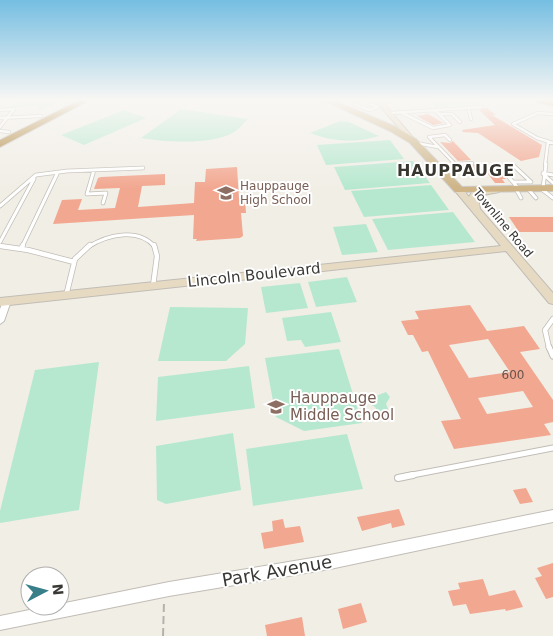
<svg xmlns="http://www.w3.org/2000/svg" width="553" height="636" viewBox="0 0 553 636" font-family="'DejaVu Sans',sans-serif">
	<rect width="100%" height="100%" fill="#f1eee6"/>
	<path fill="#b6e8cf" d="M17,100h51l-28,10 -2,-1 1,-3 -39,2 11,-2z
		M384,100h113l3,2 -65,5 -6,-6 -42,3z
		M181,109l67,10c-4,3 -7,8 -11,11 -20,16 -72,12 -96,8z
		M124,110l22,8 -62,27 -23,-10z
		M340,121l9,1 30,14c-24,7 -45,6 -69,-3z
		M390,140l14,19 -78,6 -9,-20z
		M413,161l17,22 -85,7 -11,-23z
		M431,185l18,25 -85,7 -13,-26z
		M453,212l22,30 -87,8 -16,-31z
		M366,224l12,28 -36,3 -9,-28z
		M347,277l10,25 -41,5 -8,-25z
		M300,283l8,25 -42,5 -5,-26z
		M170,307l78,1 -3,36 -19,17h-68z
		M331,312l10,30 -36,5 -4,-7 -14,1 -5,-23z
		M339,349l23,74 -58,8 -28,-14 -11,-59z
		M99,362l-20,148 -79,13v-12l35,-141z
		M249,366l6,42 -99,13 2,-44z
		M386,392l4,5 -4,7 5,12 -10,3 -6,-12 -7,-4v-4z
		M233,433l8,57 -75,14 -9,-4 -1,-54z
		M347,434l16,55 -110,17 -7,-57z"/>
	<path fill="#f2a790" fill-rule="evenodd" d="M487,108l9,7h-4l50,30 -3,12 -18,4 -43,-28 -15,-1 -1,-2 33,-5 -16,-15z
		M428,114l15,9 -10,2 -16,-9z
		M453,141l18,19 -13,1 -18,-19 10,1z
		M475,164l8,5 5,6h-18l-6,-8z
		M237,167l2,32 6,-1 1,15h-5l2,23 -3,2 -44,3 1,-2h-4l1,-24 -141,9 9,-24 20,-1 -4,11 37,-2 5,-20 -26,1 4,-11 3,-1 64,-3v11l-23,1 -4,21 56,-4 1,-21h10l1,-13z
		M497,169l9,10h-4l3,4h-10l-10,-13z
		M509,217h44v15h-34z
		M470,305l17,26 37,-5 16,23 -20,3 33,48v22l-9,2 7,11 -97,14 -13,-28 20,-2 -33,-68 -6,1 -9,-17h-5l-7,-14 18,-2 -4,-8zM488,339l22,33 -41,6 -20,-33zM523,391l10,16 -46,7 -9,-16z
		M526,488l7,14 -13,2 -7,-14z
		M399,509l6,16 -13,3 -1,-5 -29,8 -5,-14z
		M283,519l2,9 15,-2 4,16 -40,7 -3,-16 12,-2 -1,-10z
		M553,563v34l-7,2 -11,-21 7,-2 -5,-8z
		M483,579l6,17 26,-6 8,17 -17,4 -1,-2 -35,5 -4,-10 -13,2 -5,-15 12,-2 -2,-6z
		M361,603l6,19 -24,7 -5,-20z
		M302,617l3,19h-38l-2,-11z"/>
	<g fill="none" stroke-linecap="round" stroke-linejoin="round">
		<g stroke="#c1bdb6" stroke-width="4">
			<path id="lane-far4" d="M62,100l2,5
				M345,100l24,10 9,-3 -18,-7
				M531,104l8,-4
				M468,107l3,12
				M0,110l14,-1 -14,18
				M390,113l92,-6
				M402,113l31,15 17,-3 -15,-15
				M439,114h13l8,8
				M553,114l-15,-1 -25,11 24,14 16,5
				M0,118l41,-2
				M0,131l9,1
				M450,140l-5,-5 -16,2 26,27 17,-1
				M416,143l22,4
				M545,165l3,-23"/>
		</g>
		<g stroke="#c1bdb6" stroke-width="4.5">
			<path id="lane-far3" d="M94,170l-7,24 19,-1 -3,10
				M543,173l10,2
				M543,174l10,9
				M513,182h18l-17,-16h-15l20,23
				M540,188l13,10
				M543,188l3,-24
				M516,189l5,9
				M528,189l8,9
				M0,206l36,-31 31,-4 76,-3
				M0,242l34,-63
				M0,246l7,1
				M22,247l35,-73
				M88,247c19,-12 50,-20 67,0"/>
		</g>
		<g stroke="#c1bdb6" stroke-width="6">
			<path id="lane-far2" d="M0,246l28,4 46,12
				M22,247l1,-2
				M153,286l4,-30 -3,-11
				M66,296l9,-37 15,-14
				M549,348l-4,-18 8,-11"/>
		</g>
		<g stroke="#c1bdb6" stroke-width="7">
			<path id="lane-far1" d="M549,347l4,9
				M407,476l146,-28"/>
		</g>
		<g stroke="#c1bdb6" stroke-width="8">
			<path id="lane" d="M398,478l15,-3"/>
		</g>
		<g stroke="#c1bdb6" stroke-width="2">
			<path id="street" d="M7,298l4,3 -7,20 -4,3v-15l4,-10z
				M553,510v12l-223,47 -161,27 -169,34v-14l49,-10h11v-2l109,-22 161,-27z"/>
		</g>
		<g stroke="#c1bdb6" stroke-width="2">
			<path id="secondary" d="M375,100h6l34,40v2h-4z
				M456,188h6l7,9 3,-5 27,-4v4l-21,4 2,13 73,84v11l-4,-1 -43,-52 -506,55v-8l501,-52 -45,-54z"/>
		</g>
		<g stroke="#cccbca" stroke-width="2">
			<path id="primary" d="M323,100h10l63,27 20,12 46,48 91,-2v6l-98,1 -45,-49 -20,-12z"/>
		</g>
		<g stroke="#cccbca" stroke-width="2">
			<path id="highway" d="M80,100h10l-90,47v-7z
				M535,100l18,1v5l-17,-4z"/>
		</g>
		<path stroke="#b5b2ac" stroke-width="2" stroke-dasharray="8 4" stroke-linecap="butt" d="M163,636l1,-34"/>
		<use href="#lane-far4" stroke="#fff" stroke-width="2.5"/>
		<use href="#lane-far3" stroke="#fff" stroke-width="3"/>
		<use href="#lane-far2" stroke="#fff" stroke-width="4.5"/>
		<use href="#lane-far1" stroke="#fff" stroke-width="5"/>
		<use href="#lane" stroke="#fff" stroke-width="6"/>
		<use href="#street" fill="#fff" fill-rule="evenodd"/>
		<use href="#secondary" fill="#e6dac3" fill-rule="evenodd"/>
		<use href="#primary" fill="#ceb486" fill-rule="evenodd"/>
		<use href="#highway" fill="#ad8236" fill-rule="evenodd"/>
	</g>
	<linearGradient id="sky" x2="0" y2="1"><stop stop-color="#75bee2"/><stop offset="0.53" stop-color="#f9f7f4"/><stop offset="1" stop-color="#f9f7f4" stop-opacity="0"/></linearGradient>
	<rect width="553" height="189" fill="url(#sky)"/>
	<defs>
		<g id="school-bare" transform="scale(1.35)"><path d="M0-5L7-2L0 1L-7-2ZM-4 1L0 2.5L4 1V4Q0 6-4 4Z" fill="#8d6e63" stroke="#fff" stroke-width="2.5" paint-order="stroke"/></g>
	</defs>
	<g fill-rule="evenodd">
		<use href="#school-bare" x="226" y="193"/>
		<use href="#school-bare" x="276" y="407"/>
	</g>
	<g text-anchor="middle" stroke-width="4" stroke-linejoin="round" paint-order="stroke">
		<g font-size="12" fill="#785e54" stroke="#fff" text-anchor="start">
			<text x="240" y="190">Hauppauge<tspan x="240" dy="14">High School</tspan></text>
		</g>
		<g font-size="12" fill="#393835" stroke="#fff">
			<text transform="translate(503 223) rotate(50)" y="4">Townline Road</text>
		</g>
		<g font-size="12" fill="#67544c">
			<text x="513" y="379">600</text>
		</g>
		<g font-size="15" fill="#393835" stroke="#fff">
			<text transform="translate(254 275) rotate(-6)" y="5">Lincoln Boulevard</text>
		</g>
		<g font-size="15" fill="#785e54" stroke="#fff" text-anchor="start">
			<text x="290" y="403">Hauppauge<tspan x="290" dy="17">Middle School</tspan></text>
		</g>
		<g font-size="16" font-weight="bold" letter-spacing="1" fill="#393630" stroke="#fff">
			<text x="456" y="176">HAUPPAUGE</text>
		</g>
		<g font-size="18" fill="#393835" stroke="#fff">
			<text transform="translate(277 571) rotate(-10)" y="6">Park Avenue</text>
		</g>
	</g>
	<g transform="translate(45 591) rotate(84)"><circle r="24" fill="#ffffff" stroke="#b0afae"/>
	<path d="M0-4L9 19L0 12L-9 19Z" fill="#387f8a"/>
	<text y="-8" font-size="14" font-weight="bold" text-anchor="middle" fill="#393835">N</text>
	</g>
</svg>
